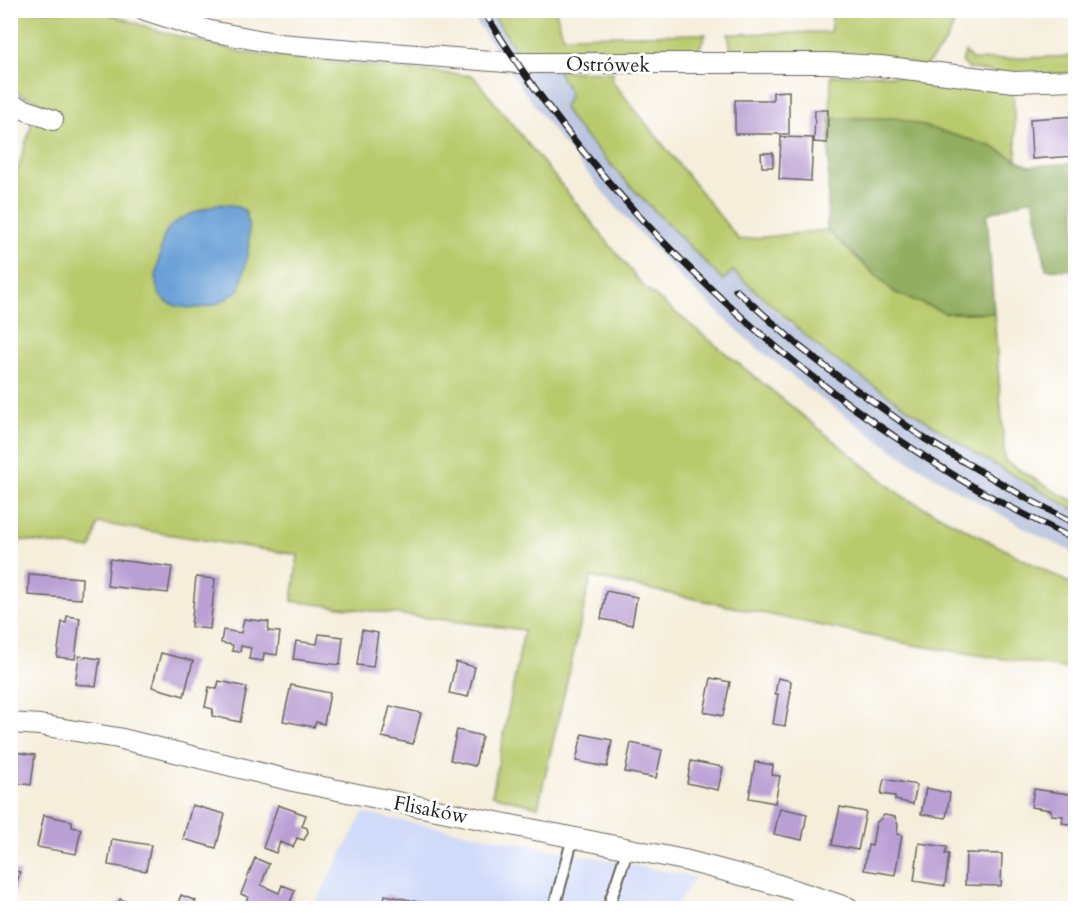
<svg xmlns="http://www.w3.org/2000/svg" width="1086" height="919" viewBox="0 0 1086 919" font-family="Cardo,serif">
	<rect width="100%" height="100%" fill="#fff"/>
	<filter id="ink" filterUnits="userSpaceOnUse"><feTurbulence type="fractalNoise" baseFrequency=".0167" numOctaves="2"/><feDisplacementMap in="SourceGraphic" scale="12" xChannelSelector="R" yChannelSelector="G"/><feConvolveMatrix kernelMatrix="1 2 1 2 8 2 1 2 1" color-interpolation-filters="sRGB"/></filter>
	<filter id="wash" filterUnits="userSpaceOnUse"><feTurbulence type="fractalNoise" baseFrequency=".008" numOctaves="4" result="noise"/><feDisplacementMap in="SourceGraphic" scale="24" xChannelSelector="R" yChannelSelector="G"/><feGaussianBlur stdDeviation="1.35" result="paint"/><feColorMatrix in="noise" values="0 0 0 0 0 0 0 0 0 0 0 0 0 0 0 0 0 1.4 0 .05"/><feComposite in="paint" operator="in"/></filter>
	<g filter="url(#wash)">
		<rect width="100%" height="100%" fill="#f5eedb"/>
		<path fill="#d0daf9" d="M363,813l332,64 -20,31h-362z"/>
		<path fill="#bac4de" d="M469,11h22l30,46 31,1 18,35 5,32 58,64 90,91 9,-10 42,40 54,45 151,101 96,54v43l-36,-17 -89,-50 -52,-32 -86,-62 -63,-51 -68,-63 -66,-72 -55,-66 -37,-50z"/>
		<path fill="#b9ca6d" stroke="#6a7344" stroke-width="1.5" d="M11,11h90l61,21 84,21 227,23 171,211 258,209 173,90v84l-162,-25 -322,-68 -53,230 -46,-12 32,-165 -232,-29 6,-46 -200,-32 -7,26 -80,-10v-346l27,-92 -27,-11z
			M491,11h65l7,25 143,-2 -9,19 -177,4z
			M833,11h125c-7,24 -14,37 -33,55l-56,-10 -59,-3 -75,3 -4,-5 -3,-17 102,-2z
			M965,52l8,8 102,-4v17l-47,3 -59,-7 -7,-7z
			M558,71l55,1v10l126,158 88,-10 67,62 52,21h48l11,148 54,33 16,7v9l-96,-54 -151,-101 -95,-84 -10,9 -90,-91 -58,-64 -11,-17 6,-15z
			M878,74l135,18 4,68 -26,-14 -161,-28 1,-42z"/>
		<path fill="#92ae60" stroke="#57653e" stroke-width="1.5" d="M830,118h67l94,28 38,20 46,-3v107l-29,-1 -13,-71 -46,16 7,99h-48l-52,-21 -67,-62z"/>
		<path fill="#689fd6" stroke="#425e79" stroke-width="1.5" d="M217,204l15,1 13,5c9,27 1,53 -5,79 -8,6 -15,12 -24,15 -16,6 -50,7 -58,-13 -4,-10 -1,-21 1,-31 2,-10 2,-23 9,-31 11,-13 34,-19 49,-25z"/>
		<g id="blocks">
			<path fill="#ba9fd4" d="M789,91v43h-54v-34h38v-8z
				M815,110h13l-1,33 -13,-1z
				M1076,116v40l-44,3 -2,-40z
				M781,137l32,1 -2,43 -32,-2z
				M761,153h12v14h-11z
				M110,559l62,8 -4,26 -61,-7z
				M29,574l53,4 -1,21 -53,-4z
				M196,577l19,2 -5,50 -19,-2z
				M606,591l31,6 -5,28 -31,-6z
				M67,616l13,2 -5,41 -18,-2 5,-35 4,1z
				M244,619l25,3 -1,9 12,1 -3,23 -13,-2 -1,8 -14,-2 2,-11 -10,-2 -1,6 -8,-1 1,-6 -12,-2 2,-13 18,3z
				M362,630l16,3 -5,34 -16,-2z
				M319,634l24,3 -3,28 -47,-6 3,-18 21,3z
				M161,653l32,8 -9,35 -32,-9z
				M79,656l21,3 -4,27 -21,-2z
				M456,662l19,5 -7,30 -19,-4z
				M711,678l19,4 -7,34 -19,-4z
				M778,678l13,3 -1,10h1l-6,35 -12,-2 5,-30h-3z
				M219,681l28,6 -7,35 -28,-6 1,-7 -8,-2 4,-20 8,2z
				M291,685l39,8 -6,31 -8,-2 -2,5 -31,-6z
				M390,706l31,7 -8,31 -31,-7z
				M457,730l25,6 -7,30 -25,-6z
				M582,734l30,6 -5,27 -31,-6z
				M631,743l31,7 -6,28 -31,-6z
				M14,752l21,3 -4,30 -21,-3z
				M691,761l32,6 -5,23 -31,-7z
				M755,762l18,3 -1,10 8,1 -5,27 -26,-5z
				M884,779l33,6 -4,19 -18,-4v-4l-14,-2z
				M926,788l24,5 -4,25 -25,-4z
				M1034,789l42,6v30l-14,-2 1,-7 -12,-1v-5l-20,-3z
				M192,805l33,9 -9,34 -33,-9z
				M278,805l28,10 -4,11 5,2 1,4 -4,8 -7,-2 -4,9 -13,-5 -4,11 -13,-5z
				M840,807l26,5 -8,38 -26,-5z
				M780,808l27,6 -5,26 -28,-6z
				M44,815l28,6v6l9,2 -5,25 -39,-7z
				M884,815l11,2 3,8 -1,9 5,1 -7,40 -31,-5 4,-25 4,1 4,-23z
				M112,839l39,6 -5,26 -38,-6z
				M919,843l28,4 -2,7h4l-4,32 -31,-5z
				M966,853l36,1 -1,32 -36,-1z
				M255,858l14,6 -8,21 18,8 3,-8 13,5 -7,18h-45l5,-11 -7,-3z
				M10,870l10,2 -9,32h-1z
				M181,895l15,6 -3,7h-17z
				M385,895l59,12v1h-62z
				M120,899l20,7 -1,2h-22z"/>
		</g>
	</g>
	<g filter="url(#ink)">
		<use href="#blocks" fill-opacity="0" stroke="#68665f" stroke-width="1.5"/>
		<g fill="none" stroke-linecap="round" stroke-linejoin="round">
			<g stroke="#68665f" stroke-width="14">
				<path id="lane" d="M554,908l19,-71
					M608,908l20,-60"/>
			</g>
			<g stroke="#68665f" stroke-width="22">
				<path id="street" d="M145,10l65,21 69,13 239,19h309l53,3 134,16 62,-2
					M10,104l43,16
					M10,723l30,2 78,13 175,43 391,79 95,25 70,23"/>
			</g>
			<use href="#lane" stroke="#fff" stroke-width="10"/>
			<use href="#street" stroke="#fff" stroke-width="20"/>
			<g stroke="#1c1c1c" stroke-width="7">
				<path id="rail" d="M483,10c116,190 284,350 472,466 39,24 80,44 121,64
					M736,290l64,57 36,28 89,64 103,60 48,25"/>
			</g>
			<use href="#rail" stroke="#fff" stroke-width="4.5" stroke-dasharray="14" stroke-linecap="butt"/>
		</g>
	</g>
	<g text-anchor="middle" stroke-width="6" stroke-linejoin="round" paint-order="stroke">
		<g font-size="20" fill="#1c1c1c" stroke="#fff">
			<text transform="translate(608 64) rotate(1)" y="7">Ostrówek</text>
			<text transform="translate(431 809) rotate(11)" y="7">Flisaków</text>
		</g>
	</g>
	<rect width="1086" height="919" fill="none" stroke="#fff" stroke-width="36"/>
</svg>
